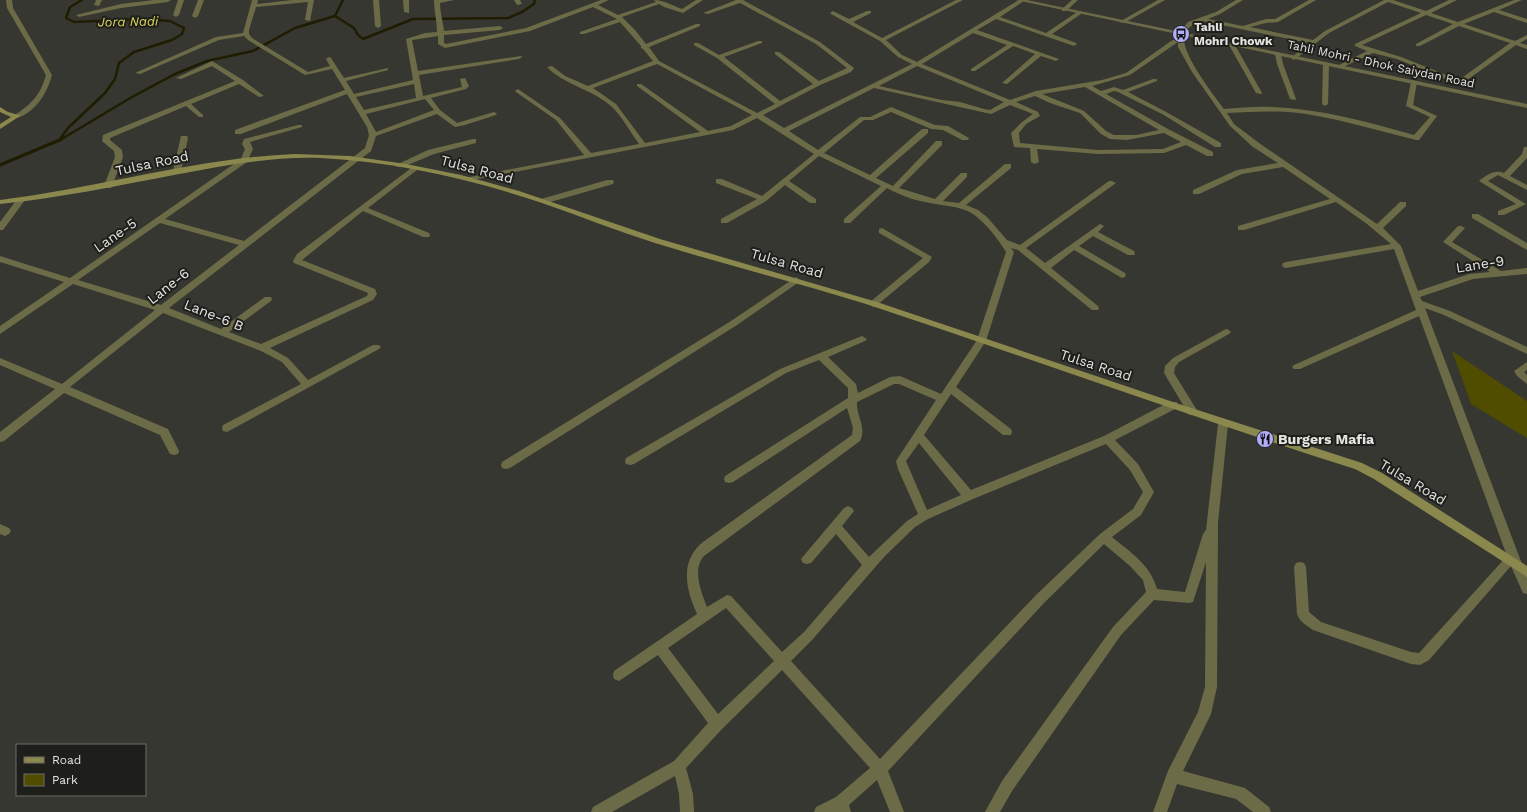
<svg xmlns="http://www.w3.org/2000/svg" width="1527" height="812" viewBox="0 0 1527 812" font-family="'Work Sans',sans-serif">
	<rect width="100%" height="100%" fill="#373731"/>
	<path fill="#504c00" d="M1452,351l75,50v37l-56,-34z"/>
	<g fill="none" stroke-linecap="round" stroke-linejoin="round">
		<path stroke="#1f1d01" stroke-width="2.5" d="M335,16l19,12 4,7 5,4 50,-20 95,-1 14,-6 12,-8 1,-4
			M60,139l8,-11 37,-35 10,-14 4,-16 15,-11 38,-12 10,-6 2,-6 -14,-7 -30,-2 -66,3 -8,-4 4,-11 12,-7
			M60,140l72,-43 43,-23 32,-13 46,-10 42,-23 40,-12 8,-16"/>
		<path stroke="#1f1d01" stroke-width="3" d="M0,165l62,-26"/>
		<path fill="#6c6b47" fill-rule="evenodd" d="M96,0h6l-3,6 -5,-1z
			M154,0h17l-3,2 -47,6 -42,9 -3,-2 45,-11z
			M178,0h6l-5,15 -3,2 -3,-2z
			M198,0h6l-6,16 -3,2 -3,-2z
			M252,0h6l-1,4 35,-4h22l-4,21 -5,-1 3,-18 -52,5 -7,23v4l3,4 56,34 22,-6 -4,-7 3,-2 2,1 13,20 44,-10v2l-42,11 8,13 59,-14 -7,-41 19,-6 12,-1c0,-11 -3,-21 -3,-32h20l-14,3c0,10 3,18 4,28l56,-5 3,2 -3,2 -56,5v8l2,1 80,-16 75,-28h8l-11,5 20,10 38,-13 -2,-2c10,0 19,6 28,9l14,-9h7l-20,13 -19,-6 -5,-3 -37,13 13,13 11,14 50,-20h4v2l-51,21 10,14 98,52 18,-9 -58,-46 -23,-13v-2h4l21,12 39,-14h4v2l-38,14 56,44 33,-17 -38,-30v-2h4l40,29 28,-13 -31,-24 -76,-41 -32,11 -5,-1 33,-13h7l77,42 34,26 -3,4 -31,13 -57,30 21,13 128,-64 -14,-7 -18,-16 -49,-27 -1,-1 3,-2 16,8 18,-8h4v2l-18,9 29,16 74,-38h7l-77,40 16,15 15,7 102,-62 5,1 -24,16 46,16 31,-21h4v2l-29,20 24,9 1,1 -3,2 -78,-27 -19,11 82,29 -3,2 -15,-5 -34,28 -5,-1 33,-29 -22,-8 -38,25h-4v-2l36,-24 -34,-12 -51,31 88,36 26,-9 66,-11 24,-7 45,-32 7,-3v-4l10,-12 28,-10 20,-12h7l-23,14 -12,5 35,7 23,-7h9l34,-19h7l-38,22 -12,1 -16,4 63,13 12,-9 59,-31h9l33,11 23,-11h8l-26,13 27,9 56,-22h8l-23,10 28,9v4l-33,-11 -30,12 51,17 12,-6v4l-7,4 7,2v4l-11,-4 -56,40 -63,-26 -24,-6 -32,15h-4v-2l30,-15 -12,-5v-2l66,-31 -33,-11 -59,31 -35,27 -3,-2 1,-1 17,-14 -107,-22c-7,2 -13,5 -17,12 -8,16 29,62 39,76 16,-1 33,-3 49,-2 48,2 96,15 141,28l16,-18 -24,-11 5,-24 3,-2 3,2 -4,23 24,11 -18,24h-3c-36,-9 -73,-20 -110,-26 -26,-4 -53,-2 -79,-1l7,11 25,19 118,81 23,-22h6v4l-23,22 18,18 17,45 51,-17 21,-2 -47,-30 15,-16h3l4,2 -13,14 49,29 26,-3v6l-54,5 -53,18 2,4 28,10 77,36v7l-83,-39 -19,-7 97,256 -2,4 -4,1 -5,-3 -82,94 -9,5 -9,-1 -98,-34c-7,-5 -13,-8 -16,-16l-3,-47 2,-4 4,-1 4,1 2,4 3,45 12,10 90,30 8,1 88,-97 -88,-240 -119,53h-6l-2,-2 2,-2 122,-55 -22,-61 -108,19 -3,-1 -1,-2 1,-2 3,-1 105,-18 -24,-20 -31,-22 -92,28h-6v-4l92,-27 -47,-32 -41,7 -43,20h-6v-4l44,-20 41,-7 -25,-16 -23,-21 -38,-54 -14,-25v-5l-48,33 -38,11 9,5 13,-4 9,3 30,-11h4v2l-29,11 40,21 53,30v4h-6l-51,-32 -46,-23 -4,-1 -8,3 62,35 45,23v4h-6l-21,-11 -22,8 -66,1 -61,-5 2,13 -4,2 -4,-2 -1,-14 -16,-1 -3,-14 11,-11 11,-8 -23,-9 -19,9 -117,-26 -85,43 29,19 42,-33h10l21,-10 44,18 13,1 21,12 -1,2h-6l-19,-10 -12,-1 -40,-17 -18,8h-9l-40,33 46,22 52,-46h6v4l-52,45 17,8 43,-45h6v4l-43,43 36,11 26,-26h6v4l-24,24 16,2 46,-39h6v4l-45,37 12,5 9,7 20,23 13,5 89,-64h3l4,2 -90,65 19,15 55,-39 4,2 -6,6 36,19 1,2 -1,2h-6l-35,-19 -14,10 46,27 1,2 -1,2 -3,1 -48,-28 -23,18 47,38 1,2 -1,2h-6l-74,-60 -7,-2 3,4 -28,89 -30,46 55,42 1,3 -1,3h-8l-52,-41 -27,41 47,55 133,-54 65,-34h8l1,3 -1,3 -62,32 23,24 16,28 -13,23 -29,22c19,16 38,27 45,52l28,3 18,-58 3,-4 12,-106 1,-3h8l1,3 -10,99 -1,164 -6,27 -28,57 62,17 24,19 2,5h-18l-17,-13 -59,-15 -10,28h-14l15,-41 30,-59 7,-25 1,-125 -13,40 -4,1 -35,-3 -33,35 -109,156 -12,21h-15l17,-31 111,-154 33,-35 -3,-12 -13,-14 -26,-22 -60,59 -156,168 16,41h-14l-13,-32 -28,25 2,7h-37l2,-5 20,-10 34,-29 -88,-98 -60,59 -36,39 7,26 1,18h-14l-1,-18 -4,-18 -63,36h-21l2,-5 81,-46 34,-38 -50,-68 -39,26 -5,-2 -1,-4 1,-4 83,-57c-11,-24 -18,-53 6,-72l149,-107 1,-7 -6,-20 -114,74 -4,1 -4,-1 -1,-3 1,-3 123,-78v-10l-29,-28 -33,13 -152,91 -4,1 -4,-1 -1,-3 1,-3 154,-89 82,-33 5,3 -2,2 -37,16 28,27 2,9 32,-16 10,-1 41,18 36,-54 29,-88c-8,-13 -20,-29 -33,-38 -14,-9 -32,-8 -48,-12 -13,-2 -27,-8 -38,-14l-37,35h-6v-4l37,-33 -62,-30 -30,25 27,18v4h-6l-25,-18 -19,16 -39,22h-6v-4l36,-20 -41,-16v-4h6l40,17 52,-42 -57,-36 -24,12 -266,51v-4h3l114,-22 -28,-35 -40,-28 -1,-1 3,-2 42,29 31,35 48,-9c-8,-11 -18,-29 -28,-38 -19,-17 -47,-21 -64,-39l5,-1 13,10 23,10 65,-25 -10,-12 -2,-1v-2l-21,-24 -36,12h-4v-2l37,-13 -24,-12 -63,24 -85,17 -7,-4v-8l-26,4 6,31 103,-15 1,1 -3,2 -100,16 4,21 39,-9 -2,-8 5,-1 4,8 -3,3 -35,9 9,12 17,13 37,-11 3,2 -1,1 -31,10 -10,2 -18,-13 -61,22 -5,15 -202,157 52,21 44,-32h6l1,2 -1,2 -42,31 32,12 106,-48 1,-3 -74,-30 -1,-2 4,-7 117,-88h3v4l-49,38 61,25 1,2 -1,2h-6l-60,-26 -61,49 73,29 2,5 -4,6 -103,48 18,10 20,22 65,-35h6l2,2 -2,2 -152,83 -4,-1 -1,-3 1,-3 78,-41 -19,-22 -21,-11 -98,-38 -93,74 98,42 11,22 -1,3 -4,1 -4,-1 -10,-19 -96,-42 -60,48 -4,1v-10l55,-43 -55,-24v-7l62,26 93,-74 -82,-26 -73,50v-8l64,-44 -64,-20v-6l70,22 171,-119 4,-10 -3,-5 2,-5 54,-14h4v2l-52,15 3,7 -6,13 -82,57 79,22 121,-93 4,-13 -2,-8 -20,-33 -106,40h-6v-4l110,-40 -13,-21 -27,6 -57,-35 -4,-4 -25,4 -79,34 -5,-1 81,-36 27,-4zM1426,15l27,9 -37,20v2h4l39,-20 51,17 -51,37 -58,-23 -39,-12zM657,64l95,51 -21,11 -23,5 -67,-47h-4v2l63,46 -55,11 -29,-39 -23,-16zM917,66l87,36 -14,8 -6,-1 -24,-7 -18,-2 -63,-14zM414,84l2,14 -52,12 -8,-13zM1085,87l74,43 -23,5h-22l-8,-4 -22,-20 -42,-17zM1035,96l15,7 30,10 21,21 9,5 17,1 37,-7 17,9 -18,7 -65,1 -78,-7 -1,-10 7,-9 14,-8 -2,-4 -22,-10zM425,99l9,11 -58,22 -10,-18zM160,223l79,22 -78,60 -83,-25zM894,384h5l37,16 -40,61 2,8 20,45 -11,7 -38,36 -27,-31 12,-15 -2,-3 -4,-2 -4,2 -43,51 2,4 4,1 4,-1 25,-29 26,31 -58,67 -22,20 -51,-56 -4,-1 -20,12c-6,-15 -15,-38 -3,-51l156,-115c7,-14 -4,-25 -3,-39zM919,443l42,52 -34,15 -21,-49zM1106,444l24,26 13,22 -10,17 -33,25 -64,61 -156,164 -89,-98 21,-21 72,-83 31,-30 13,-8 45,-20zM726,608l48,53 -56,53 -50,-66z
			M373,0h6l2,26 -3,2 -3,-2z
			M403,0h6v13l-5,-1z
			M514,0h6l2,4 -5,1z
			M1072,0h6l-12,11h-4v-2z
			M1158,0h7l-41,23 -5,-1z
			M1232,43l3,2 27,48 -1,1 -5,-1 -27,-48z
			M1278,52l3,2 2,10 13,35 -1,1 -5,-1 -13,-35 -2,-10z
			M212,61l31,19 21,16 -5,1 -20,-13 -48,20 12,11v2h-4l-13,-11 -76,32v2l12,10 1,7 -11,29 -1,2h-6l-1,-2 11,-29 -1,-6 -12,-10 1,-6 132,-54 -23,-15 -31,13 -5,-1z
			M1326,62l3,2 -1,40 -3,2 -3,-2 1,-40z
			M181,136h6l1,2 -7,33 -4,2 -4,-2z
			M473,139h3v4l-42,11 -31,13h-6l-1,-2 32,-15z
			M1524,147h3v11l-17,18 17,9v5l-29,-15 -10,6 38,23 -22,11h-6v-4l18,-7 -37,-23c7,-6 16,-12 25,-8l18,-19z
			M607,180h6l1,2 -1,2 -66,19h-3l-4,-2 1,-2z
			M18,198h3l4,2 -22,30h-3v-8z
			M1472,214h6l49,29v7l-55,-32z
			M882,228l50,29 -3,5 -53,44 -3,1 -4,-3 1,-2 53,-44 -44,-25v-4z
			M796,277l4,3 -1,2 -62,43 -227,143 -4,1 -4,-1 -1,-3 1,-3 229,-141z
			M1226,329l3,1 2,2 -2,2 -50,28 -4,5 -1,6 24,39 -1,3h-8l-25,-42 1,-7 8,-8z
			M1527,362v8l-3,2 3,3v9l-10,-8 -3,-5z
			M0,524l9,4 2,3 -2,3 -4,2 -5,-2z"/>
		<path fill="#6c6b47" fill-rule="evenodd" d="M6,0h6l1,8 39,67c-5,18 -16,37 -35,43l-3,-2 1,-1c17,-12 25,-19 31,-40l-39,-67z
			M1016,0h11l500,104v4z
			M1516,559l4,1 7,16v18l-4,-1 -13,-29 2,-4z"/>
		<path fill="#8a884d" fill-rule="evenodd" d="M0,107l8,5 11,3 1,1 -20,13v-5l11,-7 -11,-5z
			M295,154l55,2 56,8 55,11 58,16 141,48 217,63 302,102 183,59 20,10 145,93v11l-153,-98 -19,-10c-164,-52 -326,-111 -489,-165 -70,-22 -141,-39 -211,-61 -38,-12 -75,-27 -113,-40 -71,-24 -146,-41 -221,-45 -49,-2 -99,8 -147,17 -58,11 -115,23 -174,29v-4c99,-12 197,-42 295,-46z"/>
	</g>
	<defs>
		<g id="bus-disc" transform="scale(0.9)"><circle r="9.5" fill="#b2adf9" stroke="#1e1e1b"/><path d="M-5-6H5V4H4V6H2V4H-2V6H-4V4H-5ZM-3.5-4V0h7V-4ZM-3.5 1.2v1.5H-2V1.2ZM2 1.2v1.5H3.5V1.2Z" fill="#111"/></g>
		<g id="restaurant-disc" transform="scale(0.9)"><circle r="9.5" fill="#b2adf9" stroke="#1e1e1b"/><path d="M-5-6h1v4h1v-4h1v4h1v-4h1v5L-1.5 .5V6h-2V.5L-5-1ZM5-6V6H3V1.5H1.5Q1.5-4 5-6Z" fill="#111"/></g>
	</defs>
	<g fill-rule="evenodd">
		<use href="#bus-disc" x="1181" y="34"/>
		<use href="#restaurant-disc" x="1265" y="439"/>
	</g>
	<g text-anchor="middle" stroke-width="4" stroke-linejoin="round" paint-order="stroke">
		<g font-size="12" font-weight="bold" fill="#e3e3df" stroke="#1e1e1b" text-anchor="start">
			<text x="1194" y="31">Tahli<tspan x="1194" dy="14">Mohri Chowk</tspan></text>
		</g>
		<g font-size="12" fill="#e3e3df" stroke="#1e1e1b">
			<text transform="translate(1381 64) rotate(12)" y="4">Tahli Mohri - Dhok Saiydan Road</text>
		</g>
		<g font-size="13" font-style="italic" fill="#e0da5b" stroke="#1e1e1b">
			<text transform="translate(128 21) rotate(-1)" y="5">Jora Nadi</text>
		</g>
		<g font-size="14" fill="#e3e3df" stroke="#1e1e1b">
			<text transform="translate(152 163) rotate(-12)" y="5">Tulsa Road</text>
			<text transform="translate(477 169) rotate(15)" y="5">Tulsa Road</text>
			<text transform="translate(115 235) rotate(-35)" y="5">Lane-5</text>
			<text transform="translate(787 263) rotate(16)" y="5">Tulsa Road</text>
			<text transform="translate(1480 264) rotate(-9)" y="5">Lane-9</text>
			<text transform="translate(168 286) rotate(-38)" y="5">Lane-6</text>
			<text transform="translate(214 315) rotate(22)" y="5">Lane-6 B</text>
			<text transform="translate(1096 365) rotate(18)" y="5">Tulsa Road</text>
			<text transform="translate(1413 482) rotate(31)" y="5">Tulsa Road</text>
		</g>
		<g font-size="14" font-weight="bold" fill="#e3e3df" stroke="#1e1e1b" text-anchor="start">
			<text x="1278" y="444">Burgers Mafia</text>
		</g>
	</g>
	<rect x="16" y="744" width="130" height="52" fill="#1e1e1b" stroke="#6d6d69"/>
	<rect x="24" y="757" width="20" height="6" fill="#8a884d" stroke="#6d6d69"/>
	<text x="52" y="764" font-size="12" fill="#e3e3df">Road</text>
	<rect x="24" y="774" width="20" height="12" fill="#504c00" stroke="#6d6d69"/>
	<text x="52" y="784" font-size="12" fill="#e3e3df">Park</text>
</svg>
